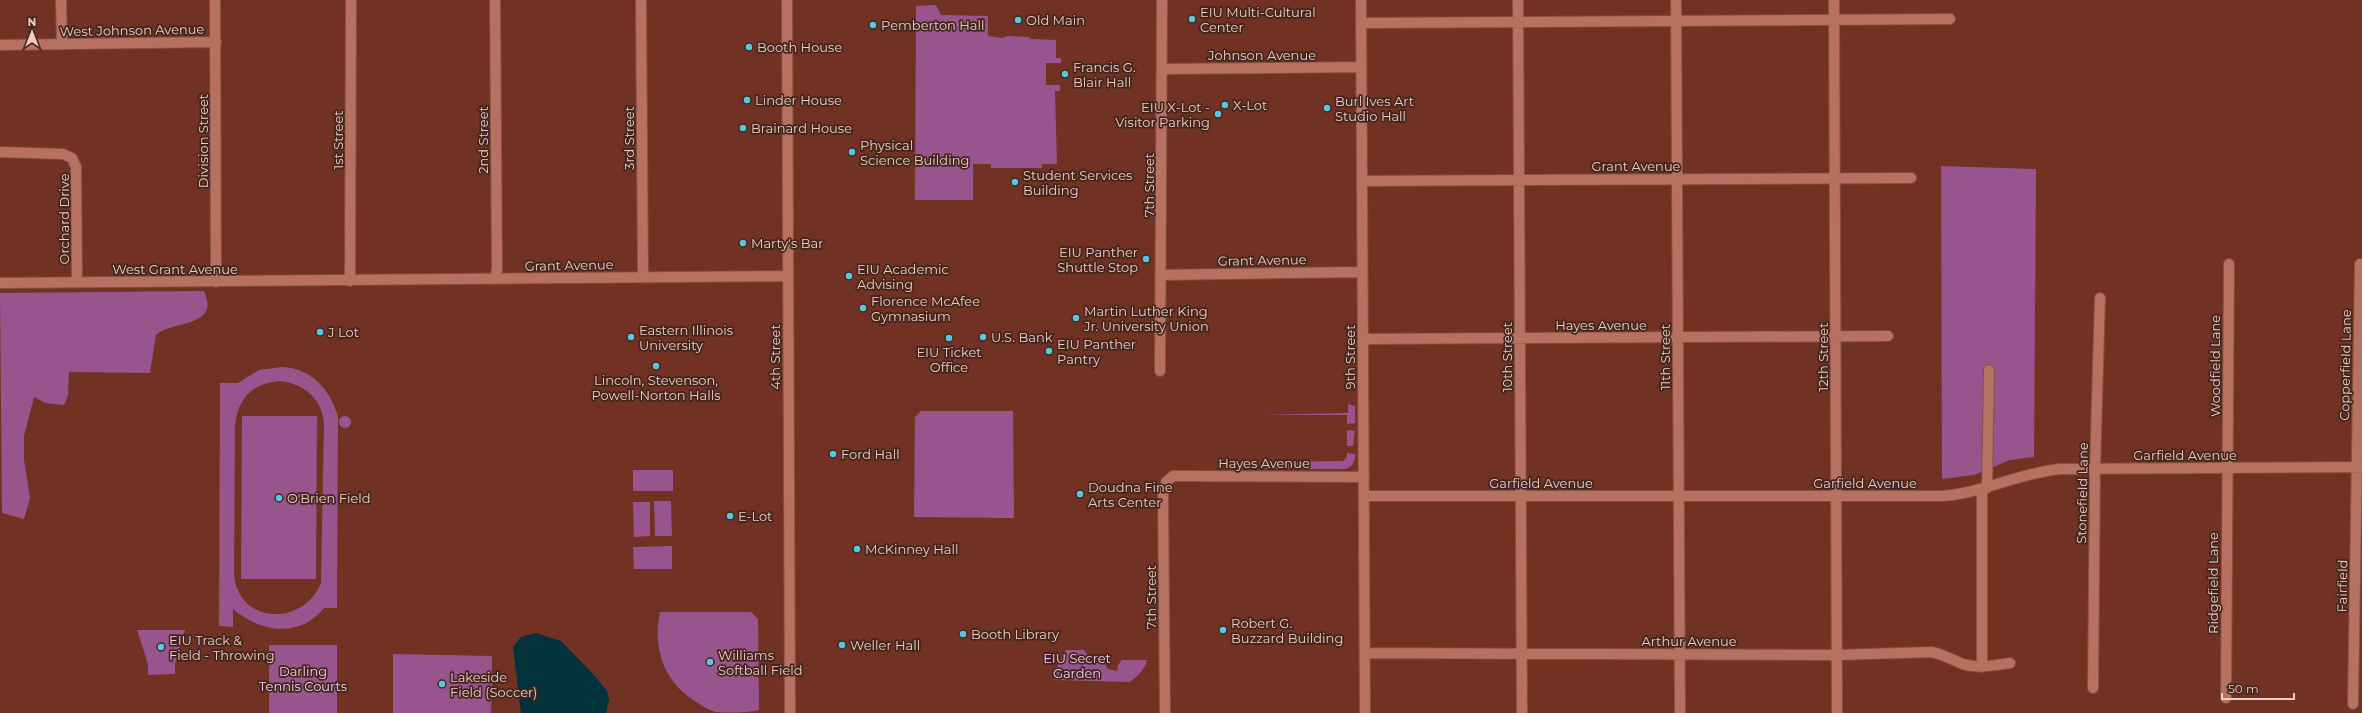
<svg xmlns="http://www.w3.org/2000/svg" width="2362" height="713" viewBox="0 0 2362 713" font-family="Montserrat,sans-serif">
	<rect width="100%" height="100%" fill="#713224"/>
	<path fill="#98558d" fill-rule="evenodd" d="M936,5l5,10 47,1v20l14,2 6,-2 21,1 2,2 25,1v18h5v5h-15v22h14v6h-5l2,73h-15v4h-51v-4h-18v36h-58l1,-194z
		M1941,166l95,3 -2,288 -24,3 -36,15 -32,4z
		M200,291h4c17,37 -31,29 -48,44l-6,38 -81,-1 -1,23 -4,10 -19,-2 -11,-6 -10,39v24l6,38 -6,21 -22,-6 -2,-220z
		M282,367c29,1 49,23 56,50l-1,191h-13c-25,31 -64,24 -91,1v18l-14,-1 1,-243h18l21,-13zM280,381c23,3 41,16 44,41l-3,161c-18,44 -83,42 -87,-9l1,-149c3,-27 18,-42 45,-44z
		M1348,404l7,2v17l-8,1v-9h-83l84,-2z
		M921,411h92l1,107 -100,-1 1,-100z
		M242,416h75l-1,163h-75z
		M339 422a6 6 0 1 1 12 0a6 6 0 1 1-12 0Z
		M1347,430l8,1 -2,15h-6z
		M1347,453l8,1c0,8 -2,13 -10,15h-80v-7l78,-1 4,-4z
		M633,470h40v21h-40z
		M654,501h17l1,35h-17z
		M633,502h17v34l-16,1z
		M672,546v23h-38l-1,-22z
		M660,612h91l7,7 1,91c-13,3 -29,3 -43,2 -8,-2 -17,-8 -24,-13 -30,-21 -39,-52 -32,-87z
		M137,630h48l-10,34v10l-27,1v-11z
		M269,645h68v68h-68z
		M1066,650h18l7,10 11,1 6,8 9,2 1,-6 4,-5h25c-2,9 -9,16 -17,22l-75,-2v-9z
		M393,654l99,2 -1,57h-98z"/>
	<path fill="#02323b" d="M536,633l25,8 33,34 13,16 2,9 -3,13h-85l-8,-66 8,-10z"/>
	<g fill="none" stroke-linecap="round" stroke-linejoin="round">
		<g stroke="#865044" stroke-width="12">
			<path id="minor" d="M61,0l1,44
				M215,0l1,282
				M641,0l2,277
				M787,0l3,713
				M1361,0l4,713
				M1518,0l4,713
				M1676,0l4,713
				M1834,0l3,713
				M1361,23l589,-4
				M0,45l216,-3
				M1162,69l199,-2
				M0,152l63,2 9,4 4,9 1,115
				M1362,181l549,-3
				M1161,275l201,-3
				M495,279l2,-10 -2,-269
				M350,281l1,-281
				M0,283l788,-7
				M1363,339l525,-3
				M1160,371l2,-371
				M1987,488l2,-118
				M1982,490v177
				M1364,496h576c42,-2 78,-23 120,-27l302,-2
				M1365,653l472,2 94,-3c12,2 21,8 32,12 15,5 32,1 47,-1
				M2093,688l2,-219 5,-171
				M2226,698l3,-434
				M2353,704l7,-440
				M1165,713l-2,-218 3,-13 7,-6h12l179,1"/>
		</g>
		<use href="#minor" stroke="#b77161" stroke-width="10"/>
	</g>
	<g fill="#56c9e1" stroke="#42251e" stroke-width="1.5">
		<circle cx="1192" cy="19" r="4"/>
		<circle cx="1018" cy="20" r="4"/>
		<circle cx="873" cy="25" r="4"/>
		<circle cx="749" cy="47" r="4"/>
		<circle cx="1065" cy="74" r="4"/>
		<circle cx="747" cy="100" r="4"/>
		<circle cx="1225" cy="105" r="4"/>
		<circle cx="1327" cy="108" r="4"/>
		<circle cx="1218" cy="114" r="4"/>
		<circle cx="743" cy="128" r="4"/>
		<circle cx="852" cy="152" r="4"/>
		<circle cx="1015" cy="182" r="4"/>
		<circle cx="743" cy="243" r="4"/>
		<circle cx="1146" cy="259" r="4"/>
		<circle cx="849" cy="276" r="4"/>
		<circle cx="863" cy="308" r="4"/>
		<circle cx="1076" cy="318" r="4"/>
		<circle cx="320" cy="332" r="4"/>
		<circle cx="631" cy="337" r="4"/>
		<circle cx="983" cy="337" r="4"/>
		<circle cx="949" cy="338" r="4"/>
		<circle cx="1049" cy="351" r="4"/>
		<circle cx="656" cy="366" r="4"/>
		<circle cx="833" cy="454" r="4"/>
		<circle cx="1080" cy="494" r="4"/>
		<circle cx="279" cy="498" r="4"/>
		<circle cx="730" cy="516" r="4"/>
		<circle cx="857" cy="549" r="4"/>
		<circle cx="1223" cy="630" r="4"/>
		<circle cx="963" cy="634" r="4"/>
		<circle cx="842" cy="645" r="4"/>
		<circle cx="161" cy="647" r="4"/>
		<circle cx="710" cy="662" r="4"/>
		<circle cx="442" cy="684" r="4"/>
	</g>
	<g text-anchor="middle" stroke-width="3.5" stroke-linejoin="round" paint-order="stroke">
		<g font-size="13" fill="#f1cac0" stroke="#42251e" text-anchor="start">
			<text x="1200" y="17">EIU Multi-Cultural<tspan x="1200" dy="15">Center</tspan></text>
			<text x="1026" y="25">Old Main</text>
			<text x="881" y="30">Pemberton Hall</text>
			<text x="757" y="52">Booth House</text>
			<text x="1073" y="72">Francis G.<tspan x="1073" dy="15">Blair Hall</tspan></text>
			<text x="755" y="105">Linder House</text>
			<text x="1335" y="106">Burl Ives Art<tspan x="1335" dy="15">Studio Hall</tspan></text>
			<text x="1233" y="110">X-Lot</text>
			<text x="1210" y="112" text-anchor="end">EIU X-Lot -<tspan x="1210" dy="15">Visitor Parking</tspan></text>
			<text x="751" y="133">Brainard House</text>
			<text x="860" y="150">Physical<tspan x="860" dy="15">Science Building</tspan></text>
			<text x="1023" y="180">Student Services<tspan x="1023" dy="15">Building</tspan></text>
			<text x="751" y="248">Marty's Bar</text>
			<text x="1138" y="257" text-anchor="end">EIU Panther<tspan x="1138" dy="15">Shuttle Stop</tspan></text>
			<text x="857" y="274">EIU Academic<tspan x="857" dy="15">Advising</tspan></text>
			<text x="871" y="306">Florence McAfee<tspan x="871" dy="15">Gymnasium</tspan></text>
			<text x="1084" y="316">Martin Luther King<tspan x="1084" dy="15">Jr. University Union</tspan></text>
			<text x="639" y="335">Eastern Illinois<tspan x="639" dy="15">University</tspan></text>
			<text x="328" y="337">J Lot</text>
			<text x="991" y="342">U.S. Bank</text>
			<text x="1057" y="349">EIU Panther<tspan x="1057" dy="15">Pantry</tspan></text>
			<text x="949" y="357" text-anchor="middle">EIU Ticket<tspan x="949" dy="15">Office</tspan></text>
			<text x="656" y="385" text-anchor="middle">Lincoln, Stevenson,<tspan x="656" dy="15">Powell-Norton Halls</tspan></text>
			<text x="841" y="459">Ford Hall</text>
			<text x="1088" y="492">Doudna Fine<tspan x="1088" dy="15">Arts Center</tspan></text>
			<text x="287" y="503">O'Brien Field</text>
			<text x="738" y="521">E-Lot</text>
			<text x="865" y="554">McKinney Hall</text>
			<text x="1231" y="628">Robert G.<tspan x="1231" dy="15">Buzzard Building</tspan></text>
			<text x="971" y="639">Booth Library</text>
			<text x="169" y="645">EIU Track &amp;<tspan x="169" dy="15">Field - Throwing</tspan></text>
			<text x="850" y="650">Weller Hall</text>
			<text x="718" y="660">Williams<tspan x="718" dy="15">Softball Field</tspan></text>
			<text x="450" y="682">Lakeside<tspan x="450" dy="15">Field (Soccer)</tspan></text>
		</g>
		<g font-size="13" fill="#f1cac0" stroke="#42251e">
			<text transform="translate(132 30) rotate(-1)" y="5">West Johnson Avenue</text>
			<text x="1262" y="60">Johnson Avenue</text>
			<text transform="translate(629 138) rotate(-90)" y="5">3rd Street</text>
			<text transform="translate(338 140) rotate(-90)" y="5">1st Street</text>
			<text transform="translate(483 140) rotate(-90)" y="5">2nd Street</text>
			<text transform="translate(203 141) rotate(-90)" y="5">Division Street</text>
			<text x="1636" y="171">Grant Avenue</text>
			<text transform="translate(1149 185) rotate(-90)" y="5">7th Street</text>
			<text transform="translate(64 219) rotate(-90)" y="5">Orchard Drive</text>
			<text transform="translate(1262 260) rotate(-1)" y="5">Grant Avenue</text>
			<text transform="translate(569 265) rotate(-1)" y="5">Grant Avenue</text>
			<text x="175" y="274">West Grant Avenue</text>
			<text x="1601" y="330">Hayes Avenue</text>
			<text transform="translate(775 357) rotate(-90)" y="5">4th Street</text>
			<text transform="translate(1350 357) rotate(-90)" y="5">9th Street</text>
			<text transform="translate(1507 357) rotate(-90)" y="5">10th Street</text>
			<text transform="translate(1665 357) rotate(-90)" y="5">11th Street</text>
			<text transform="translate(1823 357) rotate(-90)" y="5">12th Street</text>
			<text transform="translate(2345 365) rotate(-89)" y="5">Copperfield Lane</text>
			<text transform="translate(2215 366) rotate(-90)" y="5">Woodfield Lane</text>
			<text x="2185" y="460">Garfield Avenue</text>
			<text x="1264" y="468">Hayes Avenue</text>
			<text x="1541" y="488">Garfield Avenue</text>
			<text x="1865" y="488">Garfield Avenue</text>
			<text transform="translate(2082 493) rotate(-89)" y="5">Stonefield Lane</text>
			<text transform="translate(2213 583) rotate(-90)" y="5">Ridgefield Lane</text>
			<text transform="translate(2342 586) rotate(-89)" y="5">Fairfield</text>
			<text transform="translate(1151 597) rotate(-90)" y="5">7th Street</text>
			<text x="1689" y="646">Arthur Avenue</text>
		</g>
		<g font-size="13" fill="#f5ccec" stroke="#42251e">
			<text x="1077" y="663">EIU Secret<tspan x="1077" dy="15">Garden</tspan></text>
			<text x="303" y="676">Darling<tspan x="303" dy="15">Tennis Courts</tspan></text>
		</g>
	</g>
	<g transform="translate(32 32)" stroke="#42251e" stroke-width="3" paint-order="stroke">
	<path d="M0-3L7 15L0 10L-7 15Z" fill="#f1cac0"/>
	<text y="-6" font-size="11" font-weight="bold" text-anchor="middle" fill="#f1cac0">N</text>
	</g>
	<path d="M2222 693v6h72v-6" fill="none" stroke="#f1cac0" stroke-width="2"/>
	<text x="2228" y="693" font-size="12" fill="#f1cac0" stroke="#42251e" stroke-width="3" paint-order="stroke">50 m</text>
</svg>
